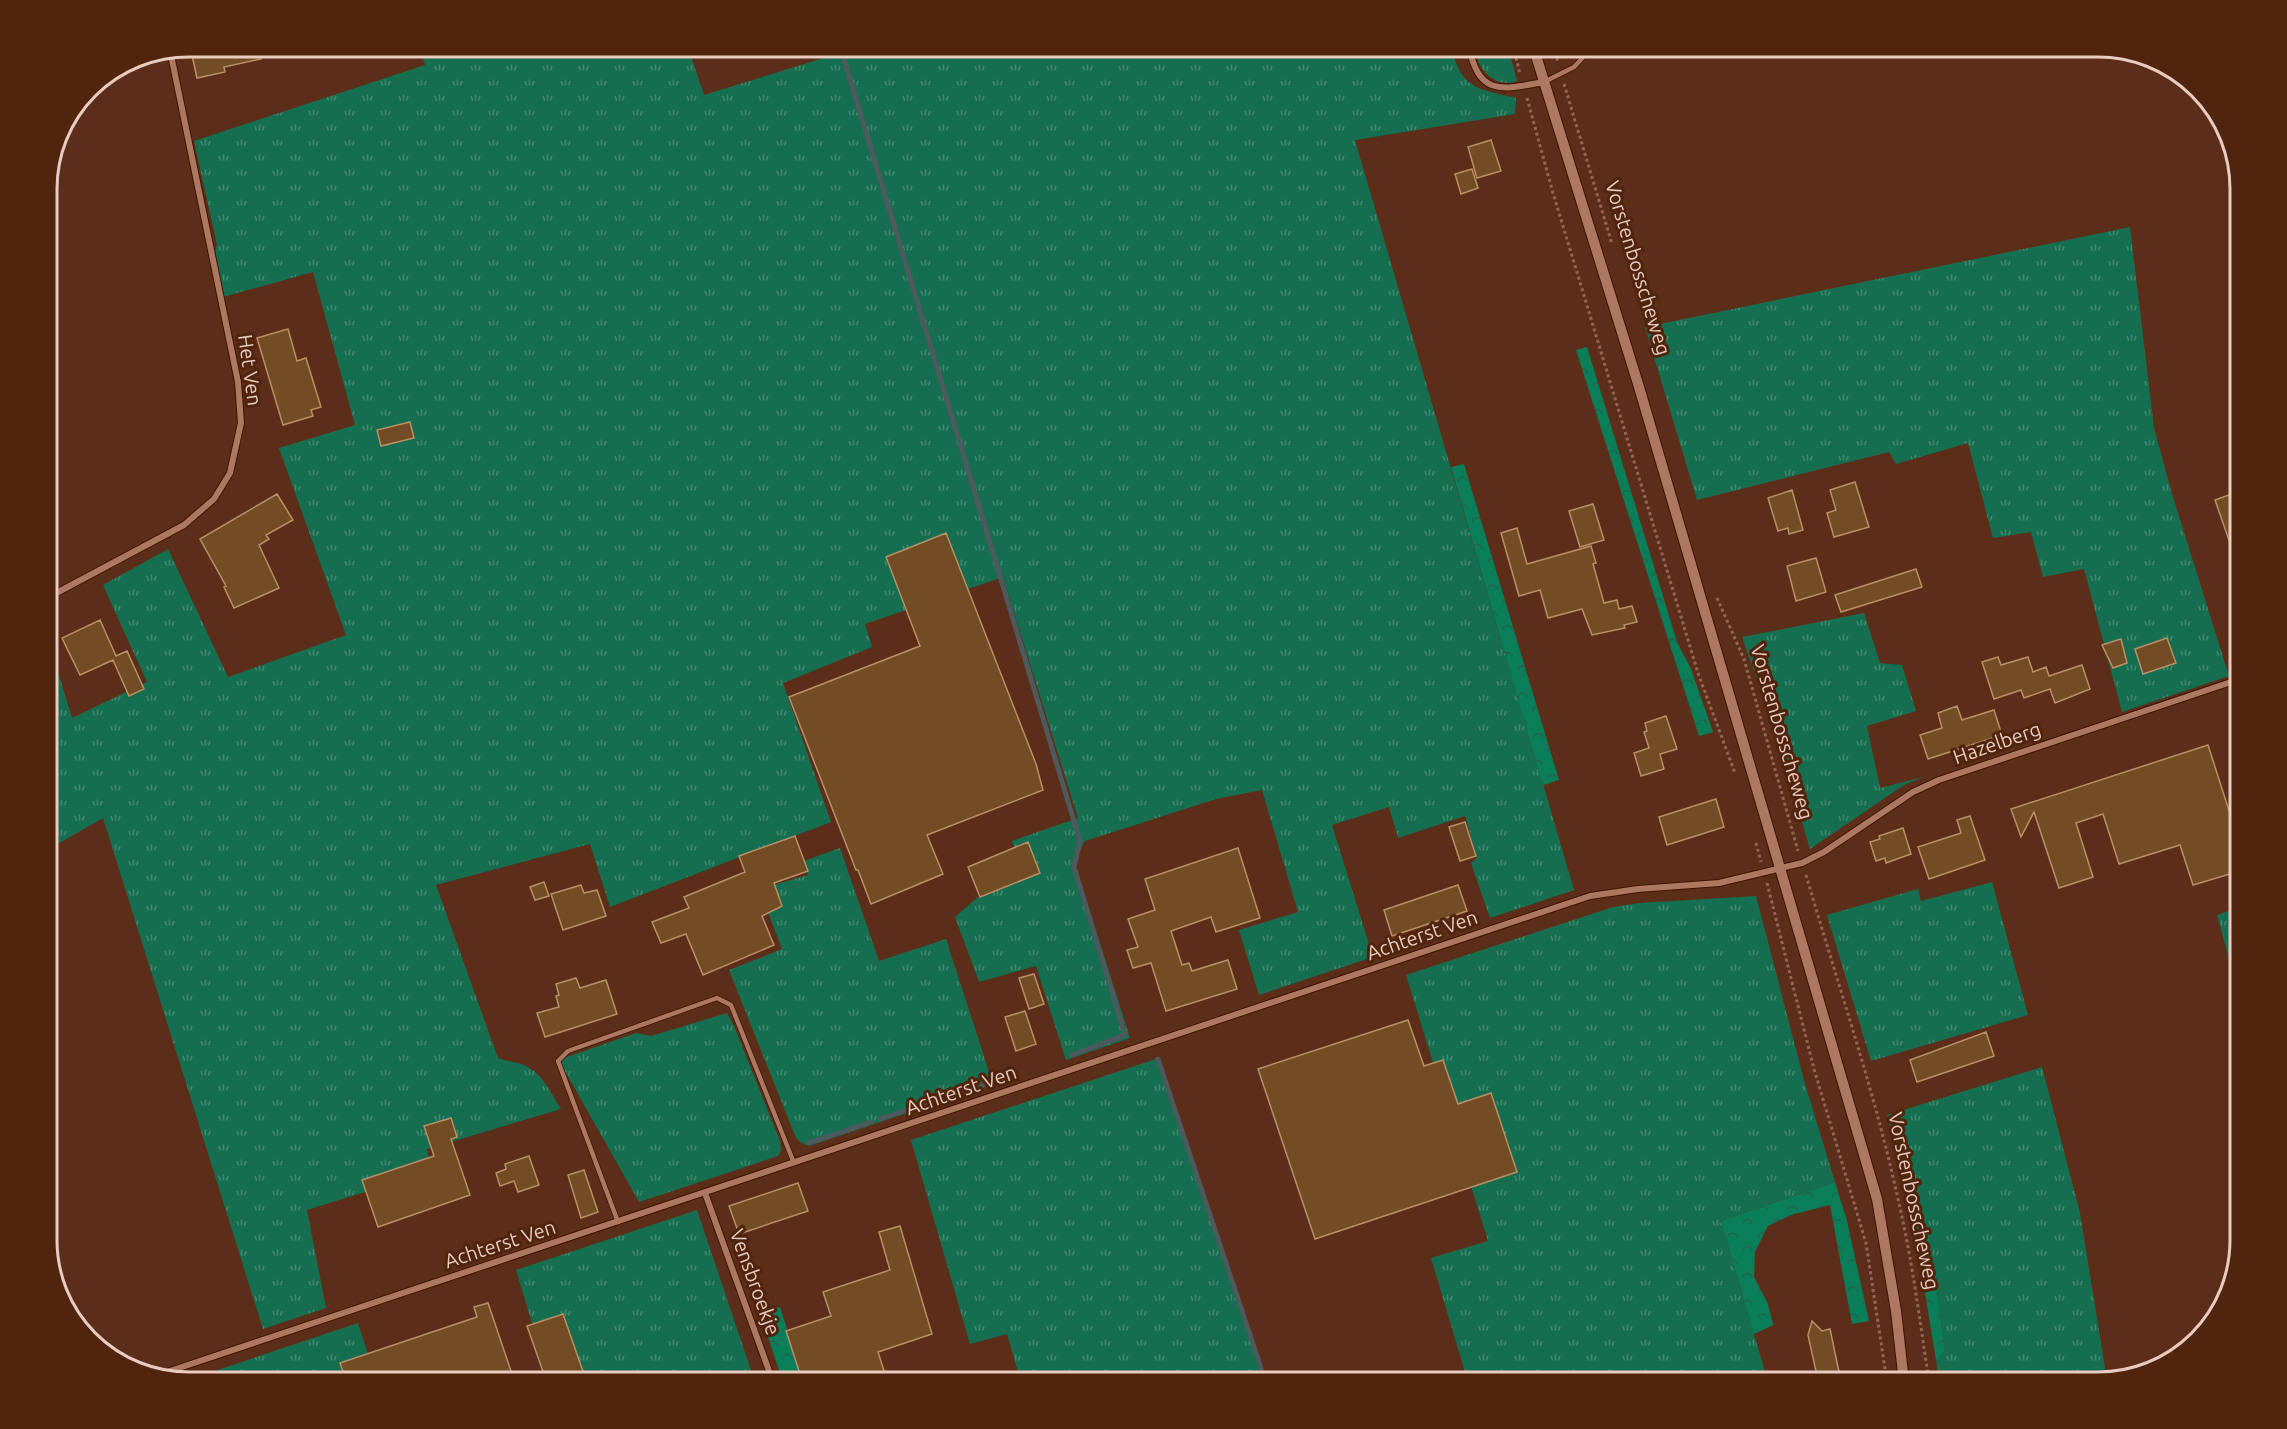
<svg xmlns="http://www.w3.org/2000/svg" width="2287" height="1429" viewBox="0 0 2287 1429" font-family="Ubuntu,sans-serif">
	<defs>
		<pattern id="grass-tufts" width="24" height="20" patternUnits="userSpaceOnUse" patternTransform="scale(1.5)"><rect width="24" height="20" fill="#156e4f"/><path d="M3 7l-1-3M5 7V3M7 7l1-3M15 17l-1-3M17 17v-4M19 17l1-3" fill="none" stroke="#42886e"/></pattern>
		<pattern id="forest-crowns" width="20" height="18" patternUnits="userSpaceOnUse" patternTransform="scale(1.5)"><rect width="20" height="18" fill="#0a7d59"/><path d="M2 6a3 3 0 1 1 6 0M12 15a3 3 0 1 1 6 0" fill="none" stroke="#22634c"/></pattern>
	</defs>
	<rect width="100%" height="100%" fill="#5c2e19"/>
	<path fill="url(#grass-tufts)" d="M1451,46c11,44 25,42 65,52l-1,16 -160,26 219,750 -84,28 -19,-55 6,-5 -12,-42 -67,22 -9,-31 -57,18 41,132 -114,38 -20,-65 59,-18 -36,-122 -46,9 -131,42 -11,20 56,177 -64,22 -30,-94 -57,16 -24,-65 23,-20 48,-18 -14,-38 66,-23 -75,-241 -138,47 7,23 -89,36 48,139 -221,85 -20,-63 -154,41 62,173c8,3 16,4 23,6 21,7 29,28 40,45l-134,40 5,22 -125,39 19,98 -63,21 -160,-511 -56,32v-63l2,-1 -2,-5v-145l25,82 75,-36 -44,-97 65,-36 60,128 118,-42 -67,-187 76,-23 -42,-153 -90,25 -10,-39 4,-13 -23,-104 231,-76 -5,-18h268l16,48 139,-43 -1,-5z
		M1475,47h33l9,34c-23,8 -41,-13 -42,-34z
		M2130,227l24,201 18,66 57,182 -107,36 -38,-143 -41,8 -12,-45 -38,6 -25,-95 -72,21 -7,-12 -192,48 -52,-173z
		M1864,613l16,50 22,2 14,46 -49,15 13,62 43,-11 -19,8 -94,64 -35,-118 -33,-94z
		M840,848l39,113 67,-22 47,145 -184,62 -9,-4 -4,-4 -67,-168 53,-21 -23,-60 49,-14 -4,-14z
		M1992,882l36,133 -157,46 -44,-146 91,-26 3,12z
		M1756,896l49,188 30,98 -114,39 47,161h-300l-37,-124 57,-17 -82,-266 207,-68 26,-4z
		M2240,907v92l-23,-84z
		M727,1013l7,13 46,115 1,9 -3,6 -139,46 -78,-138v-5l75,-26 15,3z
		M1156,1059l104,312 -33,11h-206l-14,-48 -37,10 -59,-204z
		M2042,1067l38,146 27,167 -8,2h-160l-3,-22 9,-9 -16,-117 -13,3 -5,-28 -24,-94z
		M697,1210l58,172h-205l-34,-112z
		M358,1323l19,59 -192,-1z"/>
	<path fill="url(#forest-crowns)" d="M1587,347l90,295 14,27 22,63 -14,4 -123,-386z
		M1464,464l95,316 -16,5 -92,-318z
		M1835,1182l12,39 22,100 -17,3 -22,-119 -39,10 -23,11 -13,26 -1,25 14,27 5,21 -19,9 -33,-113z
		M1929,1234l16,117 -9,9 -20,-123z
		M780,1307l24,75h-21l-23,-69z"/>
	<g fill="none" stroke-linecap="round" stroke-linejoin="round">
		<path stroke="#4c5a5e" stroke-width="5" d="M840,46l240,795 -6,26 51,168 -53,20
			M1158,1059l103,309v7l-22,7
			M880,1119l107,-36
			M809,1143l62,-21"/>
	</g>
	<path fill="#724c25" stroke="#b98f67" stroke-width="1.5" d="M190,46h68l3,13 -37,8 1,5 -28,6z
		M1491,140l10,31 -24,7 -9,-31z
		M1472,169l6,19 -17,6 -6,-20z
		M288,329l9,32 9,-3 15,49 -10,3 2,6 -30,9 -26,-87z
		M410,422l4,16 -33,8 -4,-16z
		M1855,482l14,45 -35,10 -7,-24 9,-3 -6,-20z
		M1792,490l11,40 -14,4 -1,-6 -10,3 -10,-33z
		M2240,491v74l-2,1 -23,-66z
		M277,494l16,26 -27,15 3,4 -10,6 20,43 -45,20 -10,-21 2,-1 -26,-47z
		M1593,504l11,36 -24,7 -11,-36z
		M1517,528l10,36 64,-18 5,17 -3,1 11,39 13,-3 2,9 13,-3 5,16 -13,3 1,3 -33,7 -10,-26 -34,9 -8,-28 -21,6 -18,-63z
		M946,533l90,231 7,26 -116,45 16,39 -72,30 -13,-34h-2l-67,-173 131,-51 -34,-89z
		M1816,558l10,34 -30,9 -9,-35z
		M1916,569l6,18 -81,25 -6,-17z
		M100,620l16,36 11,-5 17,38 -15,7 -16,-36 -33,15 -18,-37z
		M2167,638l9,25 -33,11 -8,-25z
		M2121,639l6,24 -14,5 -11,-23z
		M1998,657l3,8 27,-8 5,15 13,-5 3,9 33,-11 8,24 -35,14 -5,-14 -26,9 -3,-8 -27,9 -12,-37z
		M1957,706l5,14 32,-10 8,25 -74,24 -8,-24 22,-7 -4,-15z
		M1666,716l11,33 -17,5 4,15 -23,7 -7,-23 15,-5 -5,-16 3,-1 -2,-8z
		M2208,745l32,100v26l-47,14 -13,-40 -61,19 -16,-50 -27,9 17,54 -34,11 -25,-76 -13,25 -10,-28z
		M1716,799l8,28 -57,18 -8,-28z
		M1970,816l15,44 -56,19 -11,-32 43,-14 -4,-13z
		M1465,822l11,34 -16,5 -11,-34z
		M1903,828l8,26 -25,9 -1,-5 -9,3 -6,-19 10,-3 -1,-3z
		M795,836l13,35 -34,12 8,23 -20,10 12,29 -71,30 -17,-41 -25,9 -9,-21 37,-14 -5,-11 61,-25 -6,-16z
		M1028,842l12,31 -60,24 -12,-30z
		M1238,848l22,70 -44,14 -5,-15 -40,14 11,34 7,-2 3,8 36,-11 9,29 -71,22 -15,-48 -18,5 -6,-18 11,-3 -10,-28 27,-9 -10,-31z
		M544,882l5,14 -14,4 -5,-13z
		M581,885l3,8 13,-3 9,26 -43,14 -12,-36z
		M1458,885l9,26 -75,25 -8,-26z
		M1034,974l10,30 -15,5 -10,-31z
		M576,978l4,10 26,-8 11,34 -72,23 -8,-24 22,-6 -3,-11 3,-1 -3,-11z
		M1025,1011l11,33 -20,7 -11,-34z
		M1408,1020l16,46 19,-6 15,44 33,-11 26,79 -202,67 -57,-170z
		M1986,1032l8,24 -77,26 -7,-22z
		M451,1118l6,19 -6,2 19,56 -92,32 -16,-47 72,-24 -10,-30z
		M529,1156l10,29 -21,7 -4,-11 -14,5 -4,-13 10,-4 -1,-5z
		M584,1170l14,42 -17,6 -13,-43z
		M798,1183l10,28 -69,23 -10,-28z
		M900,1226l32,108 -54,18 10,31h-85l-17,-52 45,-15 -8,-24 67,-22 -11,-38z
		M488,1303l27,80h-168l-7,-20 137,-46 -3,-10z
		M563,1314l24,69h-40l-20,-57z
		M1812,1321l10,10 8,-2 9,43 -22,4 -9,-41z"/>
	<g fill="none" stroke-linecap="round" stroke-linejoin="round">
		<g stroke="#3f1400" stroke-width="6">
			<path id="service" d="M1544,82l30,-15 15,-16 -1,-5
				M618,1222l-60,-161 10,-10 149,-53 14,7 63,158"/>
		</g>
		<g stroke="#3f1400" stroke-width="8">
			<path id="minor" d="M1469,46c9,52 35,43 75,36
				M47,598l137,-73 30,-26 16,-26 11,-50 -3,-41 -68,-332
				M705,1193l68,189
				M161,1374l1429,-478 48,-7 81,-6 83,-20 22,-11 89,-60 26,-12 301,-101"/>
		</g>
		<g stroke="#3f1400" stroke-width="12">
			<path id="tertiary" d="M1533,46l106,341 238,812 19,112 8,71"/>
		</g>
		<path stroke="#906756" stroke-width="3" stroke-dasharray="3 3" stroke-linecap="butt" d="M1513,46l7,28
			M1554,46l4,17
			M1564,84l48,160
			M1527,98l26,95 145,480 37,100
			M1717,598l27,61 54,192
			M1756,843l5,19
			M1806,875c31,107 68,214 92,324 14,60 22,122 31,183
			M1767,883l47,186 52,174 21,139"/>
		<use href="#service" stroke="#ad7861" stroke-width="4.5"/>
		<use href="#minor" stroke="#ad7861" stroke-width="6"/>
		<use href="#tertiary" stroke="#ad7861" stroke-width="10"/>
	</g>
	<g text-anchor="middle" stroke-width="6" stroke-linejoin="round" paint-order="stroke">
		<g font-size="20" fill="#e9cbbf" stroke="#51240e">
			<text transform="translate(1638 268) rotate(73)" y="7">Vorstenbosscheweg</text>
			<text transform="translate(250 370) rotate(82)" y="7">Het Ven</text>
			<text transform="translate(1782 732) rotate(74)" y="7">Vorstenbosscheweg</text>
			<text transform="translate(1997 743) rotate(-19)" y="7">Hazelberg</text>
			<text transform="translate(1422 935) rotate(-19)" y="7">Achterst Ven</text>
			<text transform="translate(961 1090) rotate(-19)" y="7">Achterst Ven</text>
			<text transform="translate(1914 1201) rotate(78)" y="7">Vorstenbosscheweg</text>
			<text transform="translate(500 1244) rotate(-18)" y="7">Achterst Ven</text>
			<text transform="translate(755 1282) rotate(70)" y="7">Vensbroekje</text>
		</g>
	</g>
	<path d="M0 0H2287V1429H0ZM189 57H2098A132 132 0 0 1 2230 189V1240A132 132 0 0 1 2098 1372H189A132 132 0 0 1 57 1240V189A132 132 0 0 1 189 57Z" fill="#51240e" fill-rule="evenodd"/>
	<path fill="none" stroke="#e9cbbf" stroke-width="3" d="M189 57H2098A132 132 0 0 1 2230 189V1240A132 132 0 0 1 2098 1372H189A132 132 0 0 1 57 1240V189A132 132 0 0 1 189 57Z"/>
</svg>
